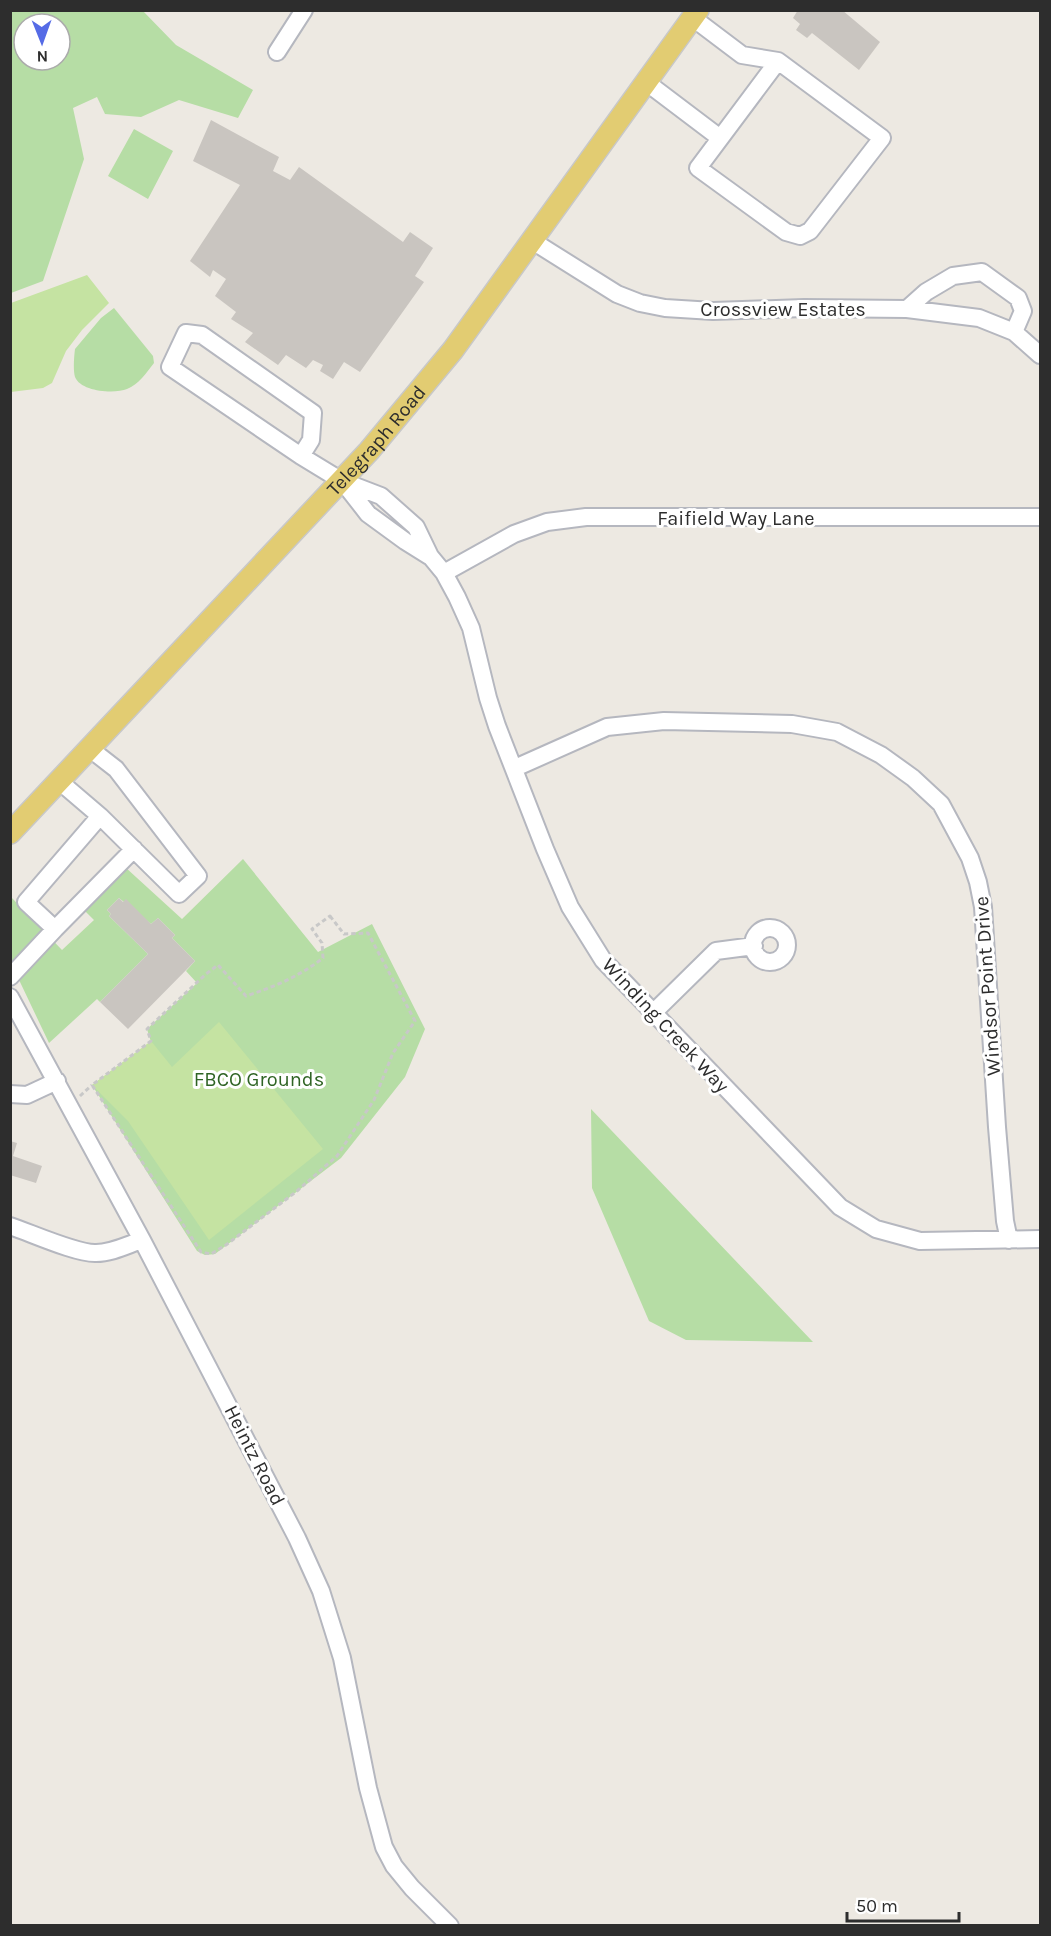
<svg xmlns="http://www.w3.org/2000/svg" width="1051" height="1936" viewBox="0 0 1051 1936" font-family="Karla,sans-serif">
	<rect width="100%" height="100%" fill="#ede9e2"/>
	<path fill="#b6dda5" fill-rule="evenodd" d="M11,10l132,1 33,34 77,45 -15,28 -59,-18 -38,17 -36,-3 -8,-17 -24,11 11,51 -41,122 -32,12zM24,24h36v36h-36z
		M134,129l39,22 -25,48 -40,-23z
		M114,308l39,48 1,7c-7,9 -16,22 -27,26 -12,5 -46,3 -52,-12 -2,-7 -1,-20 0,-28l26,-31z
		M243,859l75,93 54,-28 53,105 -20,48 -64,81 -126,96 -10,1 -8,-4 -105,-166 59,-43 -4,-13 50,-46 -11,-12 9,-10 -23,-23 3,-3 -17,-17 -7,6 -32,-26 -12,12 4,4 -2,2 39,38 -48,48 -3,-3 -48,44 -38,-80v-66l51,53 32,-30 -13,-13 44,-40 57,52z
		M591,1109l222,233 -127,-2 -37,-19 -57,-133z"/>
	<path fill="#c5e3a2" d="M87,275l22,28 -27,27 -16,21 -14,32 -9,5 -32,4v-89z
		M219,1022l104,127 -114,91 -81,-119 -36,-36 59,-44 21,26z"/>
	<path fill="#c9c5c0" d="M798,10h44l38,32 -21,28 -47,-37 -5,5 -11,-8 4,-6 -7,-6z
		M211,120l68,37 -6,14 17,9 9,-13 104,75 7,-10 23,16 -18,28 9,6 -64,90 -16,-10 -11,17 -13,-8 3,-6 -10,-5 -7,8 -20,-13 -8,10 -33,-23 8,-9 -22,-14 5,-7 -21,-16 11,-17 -13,-9 -3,7 -20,-16 50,-76 -47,-24z
		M119,898l4,4 3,-3 25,25 7,-6 17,17 -3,3 23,23 -67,68 -28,-27 48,-48 -39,-38 2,-2 -4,-4z
		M10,1141l7,2 -4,13 29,10 -6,17 -26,-8z"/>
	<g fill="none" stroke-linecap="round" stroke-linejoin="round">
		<g stroke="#b5b7bf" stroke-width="20">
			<path id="minor" d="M693,18l49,37 36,6 104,77 -72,93 -10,5 -14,-4 -88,-64 80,-107
				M277,52l27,-42
				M646,82l74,56
				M531,240l86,54 23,9 25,5 48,3 91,-3 103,1 72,9 35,14 26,23
				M907,309l19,-17 27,-16 29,-4 36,26 5,13 -9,21
				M301,456l10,-16 2,-27 -111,-78 -16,-2 -16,34 131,89 41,25 39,15 35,31 14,29 14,17 13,24 14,31 17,70 9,28 48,123 25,58 33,53 237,247 36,22 44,12 120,-2
				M343,482l25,32 37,27 24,15
				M444,573l70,-39 33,-12 39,-5h454
				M515,768l92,-41 57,-6 128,3 45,8 44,23 32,23 28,26 29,54 8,24 5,25 14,220 8,94 4,19
				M59,781l41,35 79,78 19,-18 -82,-107 -27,-21
				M100,816l-74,86 29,27 79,-80
				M753 945a17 17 0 1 1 34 0a17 17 0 1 1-34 0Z
				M10,977l45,-48
				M10,997l132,243 155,298 24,53 21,67 26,130 16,59 10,19 18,22 38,38
				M654,1012l62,-61 38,-5
				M10,1094l17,1 30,-14
				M10,1226c21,7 67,28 86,27 16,0 31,-8 46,-13"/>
		</g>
		<g stroke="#c8c8c8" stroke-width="24">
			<g id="major">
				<path id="s1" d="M10,833l359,-382 84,-101 245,-340"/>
			</g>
		</g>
		<path stroke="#c8c8c8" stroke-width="3" stroke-dasharray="4.5 3" stroke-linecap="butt" d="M330,916l14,18 24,-1 47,88 -22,32 -19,47 -37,56 -40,35 -71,54 -15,9 -10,-2 -109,-167 59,-44 -4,-12 59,-55 12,-9 28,31c28,-9 54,-20 77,-38l-1,-15 -10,-14z
			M80,1096l12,-11"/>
		<use href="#minor" stroke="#fff" stroke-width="16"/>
		<use href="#major" stroke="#e2cc72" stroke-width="21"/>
	</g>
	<g text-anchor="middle" stroke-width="6" stroke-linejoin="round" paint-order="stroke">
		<g font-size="20" fill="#2d2d2d" stroke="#fff">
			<text x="783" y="316">Crossview Estates</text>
			<text dy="7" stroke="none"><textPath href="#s1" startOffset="537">Telegraph Road</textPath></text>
			<text x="736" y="525">Faifield Way Lane</text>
			<text transform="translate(987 986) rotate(-94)" y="7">Windsor Point Drive</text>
			<text transform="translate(666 1025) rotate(47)" y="7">Winding Creek Way</text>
			<text transform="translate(255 1455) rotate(63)" y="7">Heintz Road</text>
		</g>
		<g font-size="20" fill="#2f6424" stroke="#fff">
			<text x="259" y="1086">FBCO Grounds</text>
		</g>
	</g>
	<rect width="1051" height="1936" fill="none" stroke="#2d2d2d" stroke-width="24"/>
	<g transform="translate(42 42) rotate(179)"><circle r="28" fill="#ffffff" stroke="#ababab" stroke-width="1.5"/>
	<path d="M0-4.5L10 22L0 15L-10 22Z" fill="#556be6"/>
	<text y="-9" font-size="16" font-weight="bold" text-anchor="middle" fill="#2d2d2d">N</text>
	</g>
	<path d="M847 1912v9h112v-9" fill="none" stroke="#2d2d2d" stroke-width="3"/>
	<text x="856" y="1912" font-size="18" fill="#2d2d2d" stroke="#ffffff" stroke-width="4.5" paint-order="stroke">50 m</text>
</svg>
